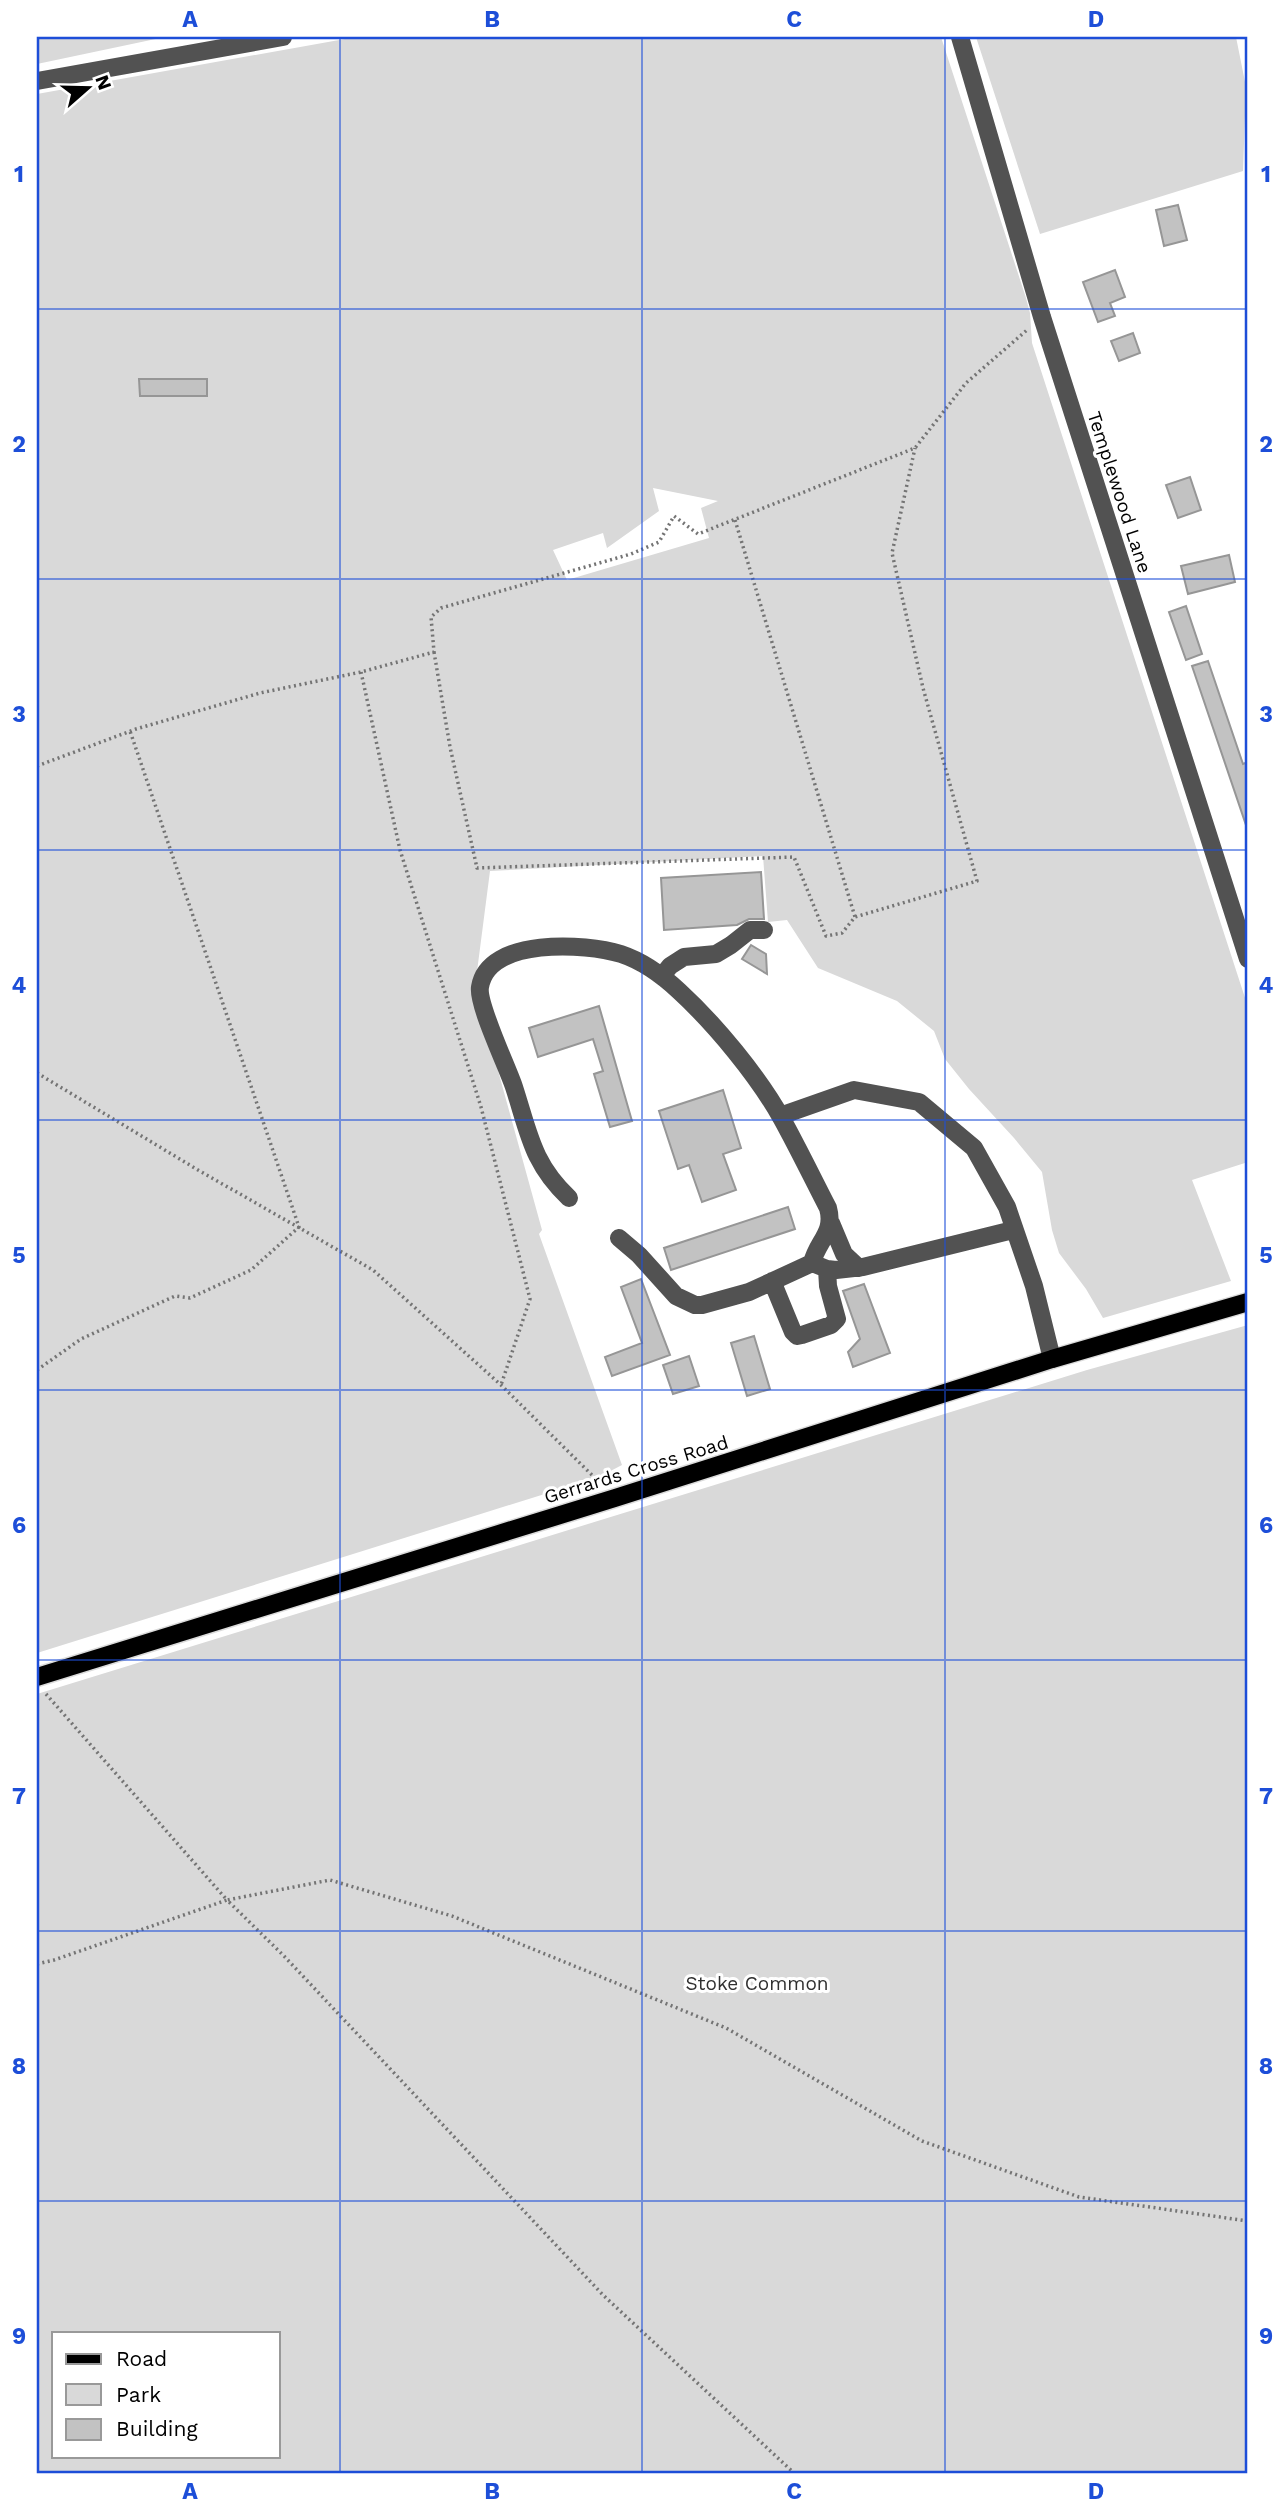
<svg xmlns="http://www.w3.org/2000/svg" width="1285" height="2510" viewBox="0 0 1285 2510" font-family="'Work Sans',sans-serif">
	<rect width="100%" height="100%" fill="#fff"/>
	<path fill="#d9d9d9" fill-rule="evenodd" d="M37,37h128l-128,27z
		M356,37h585l85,261 4,15 2,30 216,664v155l-56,18 39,101 -128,37 -17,-29 -27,-36 -7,-23 -10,-58 -28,-34 -45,-49 -24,-30 -11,-28 -37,-30 -79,-33 -31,-48 -19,2 -5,-66 -273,15 -15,116 67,243 -3,4 83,231 -23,12 -562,176v-1559zM653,488l65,13 -17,7 8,30 -142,42 -14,-30 50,-17 4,15 52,-37z
		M976,37h260l10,50 -3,84 -203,63z
		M1248,1325v1148h-1211v-779l1050,-324zM54,2333h224v123h-224z"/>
	<path fill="#c2c2c2" stroke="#969696" stroke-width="2" d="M1178,205l9,35 -23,6 -8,-36z
		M1115,270l10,27 -15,6 5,13 -17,6 -15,-40z
		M1133,333l7,20 -21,8 -8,-20z
		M139,379h68v17h-67z
		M1190,477l11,33 -23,8 -12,-33z
		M1229,555l6,27 -47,12 -7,-28z
		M1186,606l16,48 -16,6 -17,-48z
		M1208,661l35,103 5,-2v62l-2,1 -54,-159z
		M761,872l3,47h-15l-12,6 -73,5 -3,-52z
		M751,945l15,9 1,20 -25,-15z
		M599,1006l33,115 -22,6 -16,-53 9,-3 -10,-32 -55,18 -9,-29z
		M723,1090l18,58 -18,6 13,36 -34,12 -13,-37 -11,4 -19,-58z
		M788,1207l7,22 -124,41 -7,-22z
		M641,1279l29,76 -58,21 -7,-19 37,-14 -21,-56z
		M864,1284l26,69 -37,14 -5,-15 12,-13 -17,-48z
		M754,1336l16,53 -23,7 -16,-53z
		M689,1356l10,30 -26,8 -10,-29z"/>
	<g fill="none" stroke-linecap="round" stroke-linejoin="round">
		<g stroke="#dbdbdb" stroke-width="21">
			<path id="major" d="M37,1677l578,-179 437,-139 196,-57"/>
		</g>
		<path stroke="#747474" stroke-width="3.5" stroke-dasharray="2 3.5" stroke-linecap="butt" d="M735,520l120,397
			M434,652l16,95 27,121 317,-11 32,79 16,-3 13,-16 122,-36 -54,-193 -31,-135 23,-105
			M361,672l39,178 81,257 49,192 -29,86
			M37,766l99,-37 124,-36 101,-21 73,-20 -3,-35 10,-9 190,-54 28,-12 15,-26 24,18 217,-86 51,-65 61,-53
			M37,1073l161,97 175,100 128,115 100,99
			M37,1370l44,-31 94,-43 15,2 61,-28 48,-43 -169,-496
			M46,1694l181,206 103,-20 122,36 274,112 196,113 157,56 169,24
			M37,1964l17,-4 173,-60 57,56 319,339 191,178"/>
		<path stroke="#525252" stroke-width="18" d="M960,37l82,280 206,642
			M37,81l246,-44
			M662,976l8,-10 14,-9 32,-3 15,-9 19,-15h14
			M780,1116l74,-26 65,12 55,46 33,59 27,79 18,73
			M569,1198c-37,-35 -40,-65 -55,-111 -7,-21 -37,-83 -34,-100 8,-50 106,-44 141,-33 21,7 42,22 58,37 36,33 79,85 103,128 16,29 31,60 46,89 7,25 -11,33 -16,55
			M831,1223l13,31 15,14
			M619,1238l20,17 37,41 19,9h7l47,-13 63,-29 15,6 9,1 27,-3 150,-37
			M772,1281l21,51 4,4 5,-1 29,-10 6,-6 -9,-33 -1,-17"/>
		<use href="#major" stroke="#000" stroke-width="18"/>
	</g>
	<path fill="none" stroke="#1d4ed8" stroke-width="2" stroke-opacity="0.55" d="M340,37v2436M642,37v2436M945,37v2436M37,309h1211M37,579h1211M37,850h1211M37,1120h1211M37,1390h1211M37,1660h1211M37,1931h1211M37,2201h1211"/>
	<g text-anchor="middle" stroke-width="6" stroke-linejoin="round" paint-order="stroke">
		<g font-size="19" fill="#000" stroke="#fff">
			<text transform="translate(1120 492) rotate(72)" y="7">Templewood Lane</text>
			<text transform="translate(636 1469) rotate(-17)" y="7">Gerrards Cross Road</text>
		</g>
		<g font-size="19" fill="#303030" stroke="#fff">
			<text x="757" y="1990">Stoke Common</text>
		</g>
	</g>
	<rect width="1285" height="2510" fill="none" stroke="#ffffff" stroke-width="77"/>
	<rect x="52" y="2332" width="228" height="126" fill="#ffffff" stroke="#999999" stroke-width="2"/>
	<rect x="66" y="2354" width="35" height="10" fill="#000000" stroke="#999999" stroke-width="2"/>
	<text x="116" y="2366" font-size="21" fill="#000000">Road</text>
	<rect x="66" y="2384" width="35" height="21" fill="#d9d9d9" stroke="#999999" stroke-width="2"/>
	<text x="116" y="2402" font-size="21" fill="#000000">Park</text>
	<rect x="66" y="2419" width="35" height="21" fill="#c2c2c2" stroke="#999999" stroke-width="2"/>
	<text x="116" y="2436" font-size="21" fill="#000000">Building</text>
	<g transform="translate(88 88) rotate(70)" stroke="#ffffff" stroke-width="5" paint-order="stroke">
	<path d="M0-5L12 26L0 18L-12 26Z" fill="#000000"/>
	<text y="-10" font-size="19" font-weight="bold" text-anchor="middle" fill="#000000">N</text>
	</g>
	<rect x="38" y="38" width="1208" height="2434" fill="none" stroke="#1d4ed8" stroke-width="2.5"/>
	<g font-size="23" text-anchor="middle" font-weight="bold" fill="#1d4ed8">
		<text x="190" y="27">A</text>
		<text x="492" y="27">B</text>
		<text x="794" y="27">C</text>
		<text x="1096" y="27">D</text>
		<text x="19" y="182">1</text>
		<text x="1266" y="182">1</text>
		<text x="19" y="452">2</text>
		<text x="1266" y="452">2</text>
		<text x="19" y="722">3</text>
		<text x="1266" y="722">3</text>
		<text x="19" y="993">4</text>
		<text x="1266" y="993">4</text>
		<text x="19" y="1263">5</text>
		<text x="1266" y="1263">5</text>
		<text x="19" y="1533">6</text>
		<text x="1266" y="1533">6</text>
		<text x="19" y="1804">7</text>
		<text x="1266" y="1804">7</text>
		<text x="19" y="2074">8</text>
		<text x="1266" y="2074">8</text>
		<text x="19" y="2344">9</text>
		<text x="1266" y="2344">9</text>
		<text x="190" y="2499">A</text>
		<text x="492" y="2499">B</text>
		<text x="794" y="2499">C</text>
		<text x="1096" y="2499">D</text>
	</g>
</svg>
